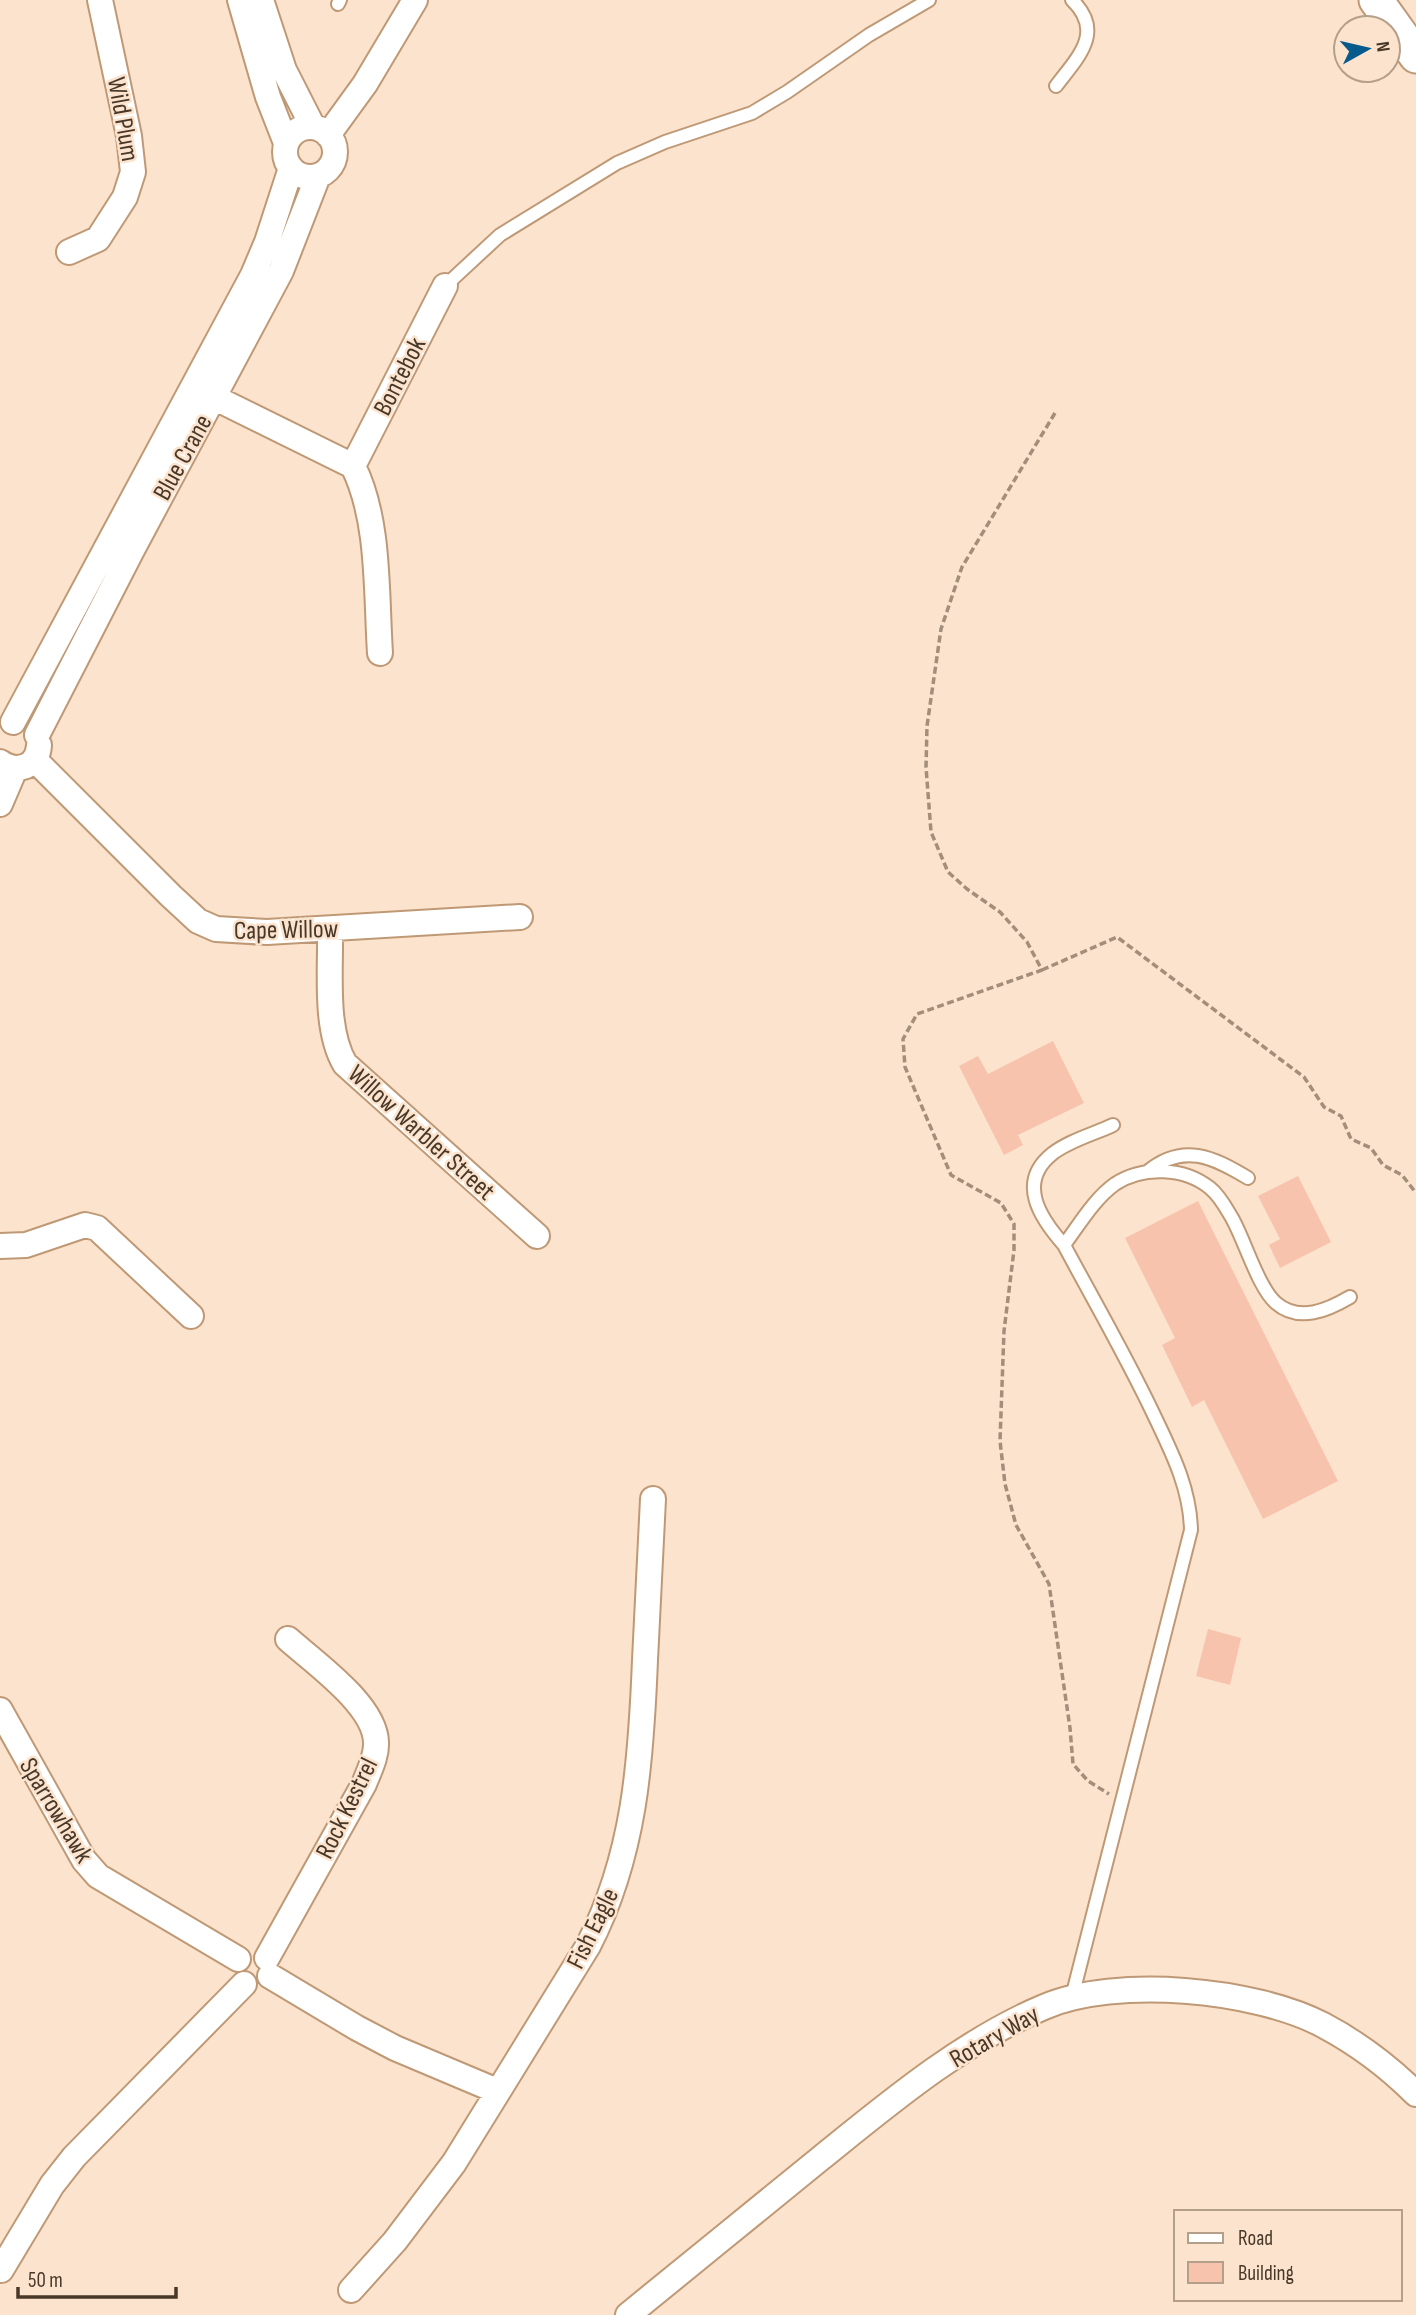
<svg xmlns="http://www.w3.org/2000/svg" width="1416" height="2315" viewBox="0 0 1416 2315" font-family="'Sofia Sans Condensed',sans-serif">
	<rect width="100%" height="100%" fill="#fce3cd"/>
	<path fill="#f7c3ad" d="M1053,1041l31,62 -66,32 5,10 -19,10 -45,-89 19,-10 10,18z
		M1298,1176l33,66 -51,26 -11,-23 11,-6 -22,-43z
		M1198,1201l140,280 -75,38 -59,-119 -12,7 -30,-62 13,-7 -50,-100z
		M1208,1629l33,9 -11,47 -34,-9z"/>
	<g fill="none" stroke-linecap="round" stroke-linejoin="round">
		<g stroke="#bf9975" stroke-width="16">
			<path id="service" d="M338,4l2,-4
				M1056,86c22,-29 49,-54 16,-86
				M445,286l55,-51 117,-72 48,-21 87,-29 35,-21 82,-57 60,-35
				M1147,1172c36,-30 66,-15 101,6
				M1064,1245c-23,-26 -48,-62 -12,-91 16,-13 42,-20 61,-29
				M1072,1997l119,-467c-1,-43 -20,-79 -38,-117 -27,-57 -59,-112 -89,-168 15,-20 30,-46 51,-61 28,-18 69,-17 95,4 10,8 16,20 22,30 13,23 26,69 44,85 23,20 52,7 74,-6"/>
		</g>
		<g stroke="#bf9975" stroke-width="28">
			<path id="minor" d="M240,0l28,97 18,46
				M261,0l23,70 29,57
				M285 152a25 25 0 1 1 50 0a25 25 0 1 1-50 0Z
				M328,135l37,-51 50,-84
				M69,252l29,-13 27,-42 8,-25 -4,-36 -29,-136
				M201,391l152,75c27,54 23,127 27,187
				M353,466l92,-180
				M13,722l240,-447 14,-33 24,-74
				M37,735l95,-185 149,-279 37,-95
				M35,760l136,136 27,25 18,8 51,3 253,-15
				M0,762c17,12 38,5 39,-17
				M0,804l15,-35
				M330,929c1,40 -6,100 15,135l192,172
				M0,1246l26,-1 59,-20 12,3 94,88
				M0,1710l84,150 14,16 140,83
				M267,1958l97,-174c5,-13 13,-28 12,-42 -1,-37 -61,-79 -88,-103
				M270,1976l87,52 38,20 102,43
				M1,2270l51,-85 22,-28 170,-173
				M351,2290l44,-49 59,-78 134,-217c47,-91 53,-185 57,-286 3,-54 5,-107 8,-161
				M628,2315c64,-52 129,-105 193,-157 68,-55 142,-117 223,-151 72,-31 210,-18 279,18 34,18 66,42 93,69"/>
		</g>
		<g stroke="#bf9975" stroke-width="37">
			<path id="secondary" d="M1376,0l40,56"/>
		</g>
		<path stroke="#a28e7b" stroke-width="3.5" stroke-dasharray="7 3.5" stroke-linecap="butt" d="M1055,413l-93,154 -21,62 -14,97 -1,41 5,65 17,40 19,17 33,23 27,30 15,28 -125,44 -14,25 2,28 46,108 50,28 13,21v26l-10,81 -4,110 5,43 11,41 33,59 21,144 3,36 15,17 21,13
			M1042,970l75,-33 187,140 20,30 17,9 10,23 20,9 12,17 19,10 14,18"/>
		<use href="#service" stroke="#fff" stroke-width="12"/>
		<use href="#minor" stroke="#fff" stroke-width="24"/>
		<use href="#secondary" stroke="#fff" stroke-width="33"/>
	</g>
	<g text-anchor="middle" stroke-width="5" stroke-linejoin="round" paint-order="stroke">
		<g font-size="26" fill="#483829" stroke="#fce3cd">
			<text transform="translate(124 119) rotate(80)" y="9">Wild Plum</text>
			<text transform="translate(399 376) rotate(-63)" y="9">Bontebok</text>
			<text transform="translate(182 457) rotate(-61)" y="9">Blue Crane</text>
			<text transform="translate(286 929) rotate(-1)" y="9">Cape Willow</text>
			<text transform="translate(422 1132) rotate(42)" y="9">Willow Warbler Street</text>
			<text transform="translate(346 1808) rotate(-64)" y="9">Rock Kestrel</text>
			<text transform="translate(57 1810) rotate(59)" y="9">Sparrowhawk</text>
			<text transform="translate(592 1928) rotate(-64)" y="9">Fish Eagle</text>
			<text transform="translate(994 2036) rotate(-30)" y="9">Rotary Way</text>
		</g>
	</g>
	<rect x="1174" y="2210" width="228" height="91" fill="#fce3cd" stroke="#b49f8b" stroke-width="2"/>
	<rect x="1188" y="2233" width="35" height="10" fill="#ffffff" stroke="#b49f8b" stroke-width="2"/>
	<text x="1238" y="2245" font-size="21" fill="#483829">Road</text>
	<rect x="1188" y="2262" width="35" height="21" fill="#f7c3ad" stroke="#b49f8b" stroke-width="2"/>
	<text x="1238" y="2280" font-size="21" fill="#483829">Building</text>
	<g transform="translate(1367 49) rotate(82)"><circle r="33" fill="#fce3cd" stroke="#b49f8b" stroke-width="2"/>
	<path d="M0-5L12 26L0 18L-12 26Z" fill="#065a8c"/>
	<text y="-10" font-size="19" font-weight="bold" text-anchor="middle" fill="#483829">N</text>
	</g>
	<path d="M18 2287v10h158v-10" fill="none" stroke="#483829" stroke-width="3.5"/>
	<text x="28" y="2287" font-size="21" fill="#483829" stroke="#fce3cd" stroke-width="5" paint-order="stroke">50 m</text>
</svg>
